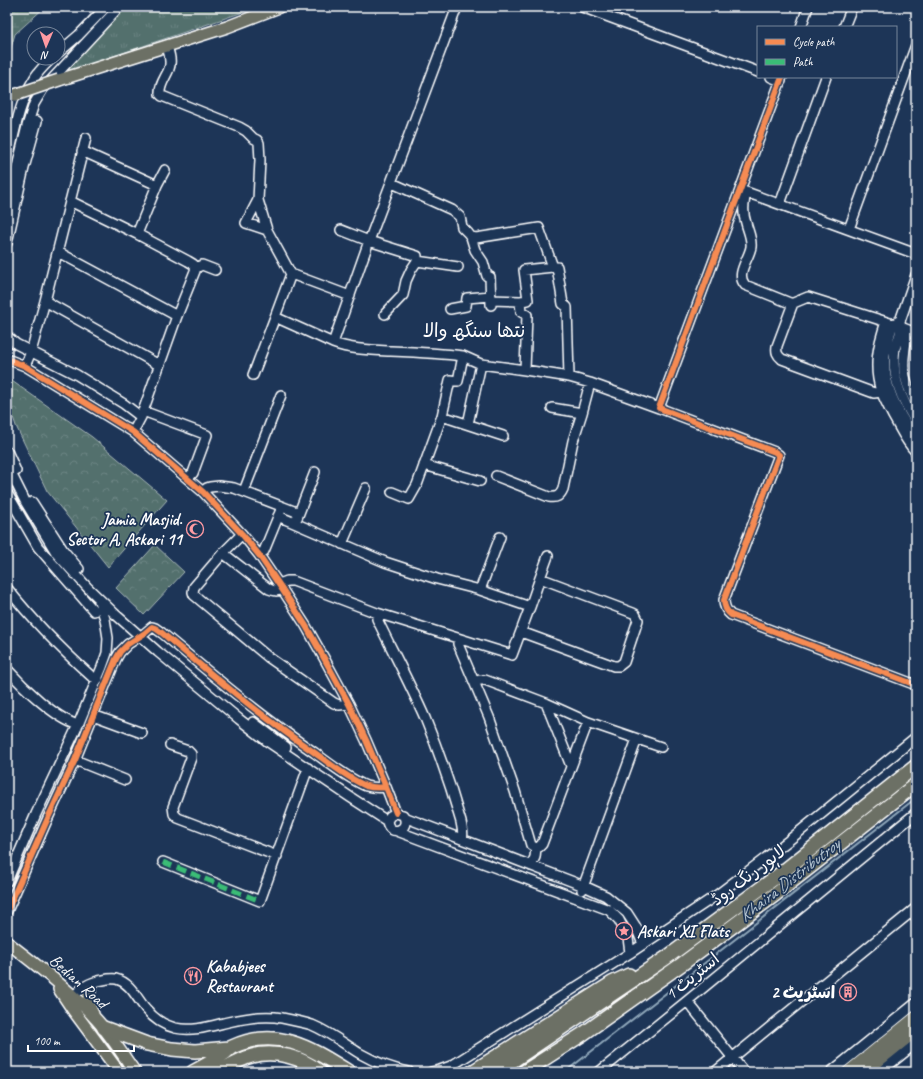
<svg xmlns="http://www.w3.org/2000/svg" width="923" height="1079" viewBox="0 0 923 1079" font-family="Caveat,'Playpen Sans Arabic',sans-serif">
	<defs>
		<pattern id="grass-tufts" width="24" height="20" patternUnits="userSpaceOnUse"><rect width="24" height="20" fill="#526f6d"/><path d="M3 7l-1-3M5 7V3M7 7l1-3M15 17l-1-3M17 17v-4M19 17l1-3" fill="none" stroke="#6c8583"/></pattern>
		<pattern id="forest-crowns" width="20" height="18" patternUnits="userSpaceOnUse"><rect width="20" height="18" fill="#526f6d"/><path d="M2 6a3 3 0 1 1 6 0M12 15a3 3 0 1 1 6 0" fill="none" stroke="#6c8583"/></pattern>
		<pattern id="wetland-marsh" width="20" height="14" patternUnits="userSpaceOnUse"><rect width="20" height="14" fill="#526f6d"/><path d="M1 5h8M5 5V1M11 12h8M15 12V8" fill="none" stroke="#6c8583"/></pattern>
	</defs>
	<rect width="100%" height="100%" fill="#1d3557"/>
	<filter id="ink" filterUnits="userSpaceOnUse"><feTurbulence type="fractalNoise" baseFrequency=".025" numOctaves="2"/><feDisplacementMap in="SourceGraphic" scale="8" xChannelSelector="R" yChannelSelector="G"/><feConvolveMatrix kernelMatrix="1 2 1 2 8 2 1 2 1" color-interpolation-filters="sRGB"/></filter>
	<g filter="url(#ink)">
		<path fill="url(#grass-tufts)" stroke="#a8b7b6" d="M127,7h125v2l-191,65z"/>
		<path fill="url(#forest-crowns)" stroke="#a8b7b6" d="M9,379l83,58 75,63 -59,67 -61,-76 -31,-65 -9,-27v-18z
			M155,545l29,27 -40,43 -28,-27z"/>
		<path fill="url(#wetland-marsh)" stroke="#a8b7b6" d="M7,7h38l-30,27 -8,27z"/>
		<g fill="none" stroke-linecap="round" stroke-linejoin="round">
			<path stroke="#90a8bb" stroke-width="2" d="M565,1072l351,-274"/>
			<g stroke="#fff" stroke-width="12">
				<path id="minor" d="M457,7l-88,234 -36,102c19,7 39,7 58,8 24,1 48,2 72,5
					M582,7l176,65
					M801,27l7,-20
					M844,27l8,-20
					M167,46c2,7 5,15 2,23 -3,8 -10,16 -9,25l2,2 77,31 7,4 7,7 4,2 2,3 1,17 -2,40 9,30 24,44 59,22
					M58,53l21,-18 27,-28
					M771,77l10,4
					M782,77l-123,331 116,44 4,3 -55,145c0,7 2,11 7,15l185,70
					M82,151l75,34
					M7,164c7,-28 11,-60 27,-85 4,-8 12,-15 18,-21
					M392,183l60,27 8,7 2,10 6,6 3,4 4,13 8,12 4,14 3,1 1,28
					M258,200l-12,23 21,7
					M70,201l67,33 51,27 5,3 3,4
					M780,204l46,-127
					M7,208l20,-82 7,-22 9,-15 11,-12 41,-44 24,-26
					M849,229l67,-184
					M341,230l28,11 48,15v5l41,6
					M137,234l20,-49 8,-15
					M471,237l5,1 63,-10 14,39h4l6,37 4,3 2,70
					M7,243l17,-75 13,-47
					M58,252l119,64
					M196,268l6,-3 13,5
					M291,274l-16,43 58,26
					M916,275l-16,46c0,2 1,4 1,6 0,6 -4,15 -6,21 -4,28 6,51 21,74
					M491,300l29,1
					M45,301l114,64
					M791,304l17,-7 85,27 23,9
					M450,309l16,-3 1,-8 24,-2
					M385,314l18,-19 3,-14 5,-11 6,-9
					M899,321l-6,3c-3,10 -6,20 -8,30 -3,31 13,60 31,84
					M886,322c-8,23 -13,45 -5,69 3,8 8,17 12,25 7,12 13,26 23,36
					M908,330c-6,33 -8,44 8,74
					M7,336l9,8 61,31 47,29 17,13
					M7,359l18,7 108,66 70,60 39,42 17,21 23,34 24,37 18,32 25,46 17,36 20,47 10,26
					M25,366l6,-14 14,-51 41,-163
					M525,370l2,-55 -6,-3 -1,-11 8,-1 -4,-30 29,-3
					M253,375l22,-58
					M881,392l-7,1 -92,-34c-5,-4 -6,-7 -5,-13l15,-40 -2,-3 -45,-18c-10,-11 4,-26 6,-38 1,-9 -3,-16 -5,-24 -4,-11 -2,-21 0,-31l170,62
					M552,408l30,5
					M143,411l64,24 -14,38 -5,5
					M442,416l61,20
					M468,424l13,-60
					M133,432l8,-15 36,-101 18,-45 1,-3
					M7,451l9,20
					M7,465l19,38 31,51 30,33 28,27 43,38 81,67 28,22 83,56 37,24c2,17 25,9 16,-6l-7,-2 -6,3 -3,5
					M424,465l56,16
					M496,476l53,21c8,1 11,-1 14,-8l10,-48 9,-28 8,-30
					M244,491l37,-96
					M203,492l4,-4 3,-1 9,-1 15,2 65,25
					M392,492l17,7 8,-14 25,-69 8,-36 8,1 5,-25 18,8 44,6 44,7 21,6 69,25
					M7,493l31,54 56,64
					M32,502l31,48 16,19
					M278,516l107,46 52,17 43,11 50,17 -18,48 -135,-42 -84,-32h-6l-8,3
					M297,518l18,-46
					M242,534l-19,19 -29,34 -1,5 1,3 74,62 66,46 5,2 10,-1
					M342,544l24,-56
					M223,553l46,36c5,2 8,3 13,0
					M259,555l5,-4 16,-39
					M540,578l8,-22
					M7,588c26,33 53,60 84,88l7,3
					M480,590l20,-53
					M377,613v6c16,33 33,65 48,99 14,34 26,69 36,104 1,6 3,12 1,17
					M521,632l93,34h5l5,-4 14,-42 -3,-6 -2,-1 -93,-35 -10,29
					M458,639v5l31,73 26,74 16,54 5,3 -1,9 -4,9
					M7,669c16,18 48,49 71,56
					M475,682l5,-2h5l61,23 42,19 73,25
					M546,703l25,63
					M93,715l49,18
					M253,722l33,25
					M170,745l18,6 3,3v4l-18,49 1,7 4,4 99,38
					M75,760l50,20
					M404,817l180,69 22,10 21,17 9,14 7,17
					M397,831l212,79 10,10 9,18 2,15
					M536,848l3,-1 3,-3 46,-122
					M163,862l97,39 48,-133
					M7,881l29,-67 42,-89 24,-58 5,-14 1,-15 -3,-19 -6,-18
					M582,890l55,-151
					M7,911l41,-93 27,-58 41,-101 4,-7 8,-8 17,-11 7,-6 3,1 7,5c50,42 99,83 153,120 15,11 34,26 51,33 7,2 13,2 20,1
					M687,1001l57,71
					M69,1002c8,-10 16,-18 29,-21 6,-1 11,-3 18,-2 16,4 21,21 31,31 7,9 17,15 28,18 18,4 36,-2 53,-6 17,-4 38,-7 54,-4 10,2 20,4 30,7 17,7 31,18 47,28 16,9 32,16 50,19
					M431,1072l9,-2 11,-4 179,-113 87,-58 71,-54 128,-104
					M599,1072l88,-71 229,-188
					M715,1072l201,-164
					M831,1072l85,-69
					M880,1072l36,-29"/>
			</g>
			<g stroke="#fff" stroke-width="14">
				<path id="major" d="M59,80l168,-53 52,-20
					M7,942c30,24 62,47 88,76 15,16 27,36 40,54
					M59,989l14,21 46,62
					M90,991c-3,8 -1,15 3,23
					M848,1072l68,-55
					M865,1072l51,-41"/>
			</g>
			<g stroke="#fff" stroke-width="16">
				<path id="highway" d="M104,1028l43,16 25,5 23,2 34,-3
					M193,1072c11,-6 22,-12 32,-19 2,-2 4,-4 7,-6 46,-21 80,2 117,25
					M218,1072c11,-6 22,-13 34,-16 23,-6 50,1 68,16
					M472,1072l140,-89 17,-8
					M496,1072l170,-114 45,-33 65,-48 140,-111
					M524,1072l59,-38 99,-70 94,-70 140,-110"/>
			</g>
			<use href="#minor" stroke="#1d3557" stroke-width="9"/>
			<use href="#major" stroke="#6c7065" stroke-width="11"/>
			<use href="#highway" stroke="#6c7065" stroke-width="13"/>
			<g stroke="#fff" stroke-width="14" stroke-linecap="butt">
				<path id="major-bridge" d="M15,95l44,-15"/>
			</g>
			<use href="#major-bridge" stroke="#6c7065" stroke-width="11"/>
			<path stroke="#3abd76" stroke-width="5" stroke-dasharray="10 5" stroke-linecap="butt" d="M163,862l97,39"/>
			<g stroke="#1d3557" stroke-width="8">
				<path id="cycleway" d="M782,77l-123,331 116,44 4,3 -55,145c0,7 2,11 7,15l185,70
					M7,359l18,7 108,66 70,60 39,42 17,21 23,34 24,37 18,32 25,46 17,36 20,47 10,26
					M7,911l41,-93 27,-58 41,-101 4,-7 8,-8 17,-11 7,-6 3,1 7,5c50,42 99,83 153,120 15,11 34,26 51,33 7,2 13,2 20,1"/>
			</g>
			<use href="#cycleway" stroke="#f68b52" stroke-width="6"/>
		</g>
	</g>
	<defs>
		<g id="mosque-ring" transform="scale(0.9)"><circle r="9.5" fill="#1d3557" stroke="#ff9aa2" stroke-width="1.5"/><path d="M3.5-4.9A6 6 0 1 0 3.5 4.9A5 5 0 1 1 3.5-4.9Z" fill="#ff9aa2"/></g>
		<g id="sight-ring" transform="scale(0.9)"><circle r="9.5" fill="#1d3557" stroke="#ff9aa2" stroke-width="1.5"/><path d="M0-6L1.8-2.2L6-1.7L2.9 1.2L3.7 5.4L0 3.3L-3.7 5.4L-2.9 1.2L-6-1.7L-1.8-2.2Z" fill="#ff9aa2"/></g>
		<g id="restaurant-ring" transform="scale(0.9)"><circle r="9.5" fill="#1d3557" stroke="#ff9aa2" stroke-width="1.5"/><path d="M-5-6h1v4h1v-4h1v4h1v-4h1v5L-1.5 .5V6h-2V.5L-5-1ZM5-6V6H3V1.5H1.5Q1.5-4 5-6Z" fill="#ff9aa2"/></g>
		<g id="building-ring" transform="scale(0.9)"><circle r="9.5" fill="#1d3557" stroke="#ff9aa2" stroke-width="1.5"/><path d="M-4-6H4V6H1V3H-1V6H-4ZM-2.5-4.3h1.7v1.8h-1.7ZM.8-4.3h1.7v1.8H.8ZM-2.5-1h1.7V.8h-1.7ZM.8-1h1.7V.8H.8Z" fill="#ff9aa2"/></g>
	</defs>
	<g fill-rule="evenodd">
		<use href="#mosque-ring" x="195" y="529"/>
		<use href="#sight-ring" x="624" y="931"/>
		<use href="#restaurant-ring" x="193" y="976"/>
		<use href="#building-ring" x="848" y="992"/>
	</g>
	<g text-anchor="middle" stroke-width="3.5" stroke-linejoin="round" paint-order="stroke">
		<g font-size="17" font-weight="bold" fill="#fff" stroke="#1d3557" text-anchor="end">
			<text x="182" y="525">Jamia Masjid.<tspan x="182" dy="20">Sector A, Askari 11</tspan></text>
			<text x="637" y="937" text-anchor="start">Askari XI Flats</text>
			<text x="206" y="972" text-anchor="start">Kababjees<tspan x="206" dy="20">Restaurant</tspan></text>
			<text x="835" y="998">اسٹریٹ 2</text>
		</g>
		<g font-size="17" fill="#fff" stroke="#1d3557">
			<text transform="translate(748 875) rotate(-37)" y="6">لاہور رنگ روڈ</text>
			<text transform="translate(692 976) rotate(-39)" y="6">اسٹریٹ 1</text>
			<text transform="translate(79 981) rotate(42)" y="6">Bedian Road</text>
		</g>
		<g font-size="18" font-style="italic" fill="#b5c5d2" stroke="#1d3557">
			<text transform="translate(789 880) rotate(-38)" y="6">Khaira Distributroy</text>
		</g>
		<g font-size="19" fill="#fff" stroke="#1d3557">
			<text x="474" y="337">نتھا سنگھ والا</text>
		</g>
	</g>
	<rect width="923" height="1079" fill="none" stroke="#1d3557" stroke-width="24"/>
	<rect x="12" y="12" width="899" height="1055" fill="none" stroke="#fff" stroke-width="1.5" filter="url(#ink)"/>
	<rect x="757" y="26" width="140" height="52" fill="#1d3557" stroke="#77869a"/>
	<rect x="765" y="39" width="20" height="6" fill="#f68b52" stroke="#77869a"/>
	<text x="793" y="46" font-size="12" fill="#ffffff">Cycle path</text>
	<rect x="765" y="59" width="20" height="6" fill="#3abd76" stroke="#77869a"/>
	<text x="793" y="66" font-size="12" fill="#ffffff">Path</text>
	<g transform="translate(46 46) rotate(182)"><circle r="19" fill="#1d3557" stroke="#77869a"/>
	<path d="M0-3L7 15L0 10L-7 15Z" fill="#ff9aa2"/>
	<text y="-6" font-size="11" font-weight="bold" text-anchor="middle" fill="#ffffff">N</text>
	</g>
	<path d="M28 1045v6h106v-6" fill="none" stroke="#ffffff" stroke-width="2"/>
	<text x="34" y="1045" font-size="12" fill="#ffffff" stroke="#1d3557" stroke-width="3" paint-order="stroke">100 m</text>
</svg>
